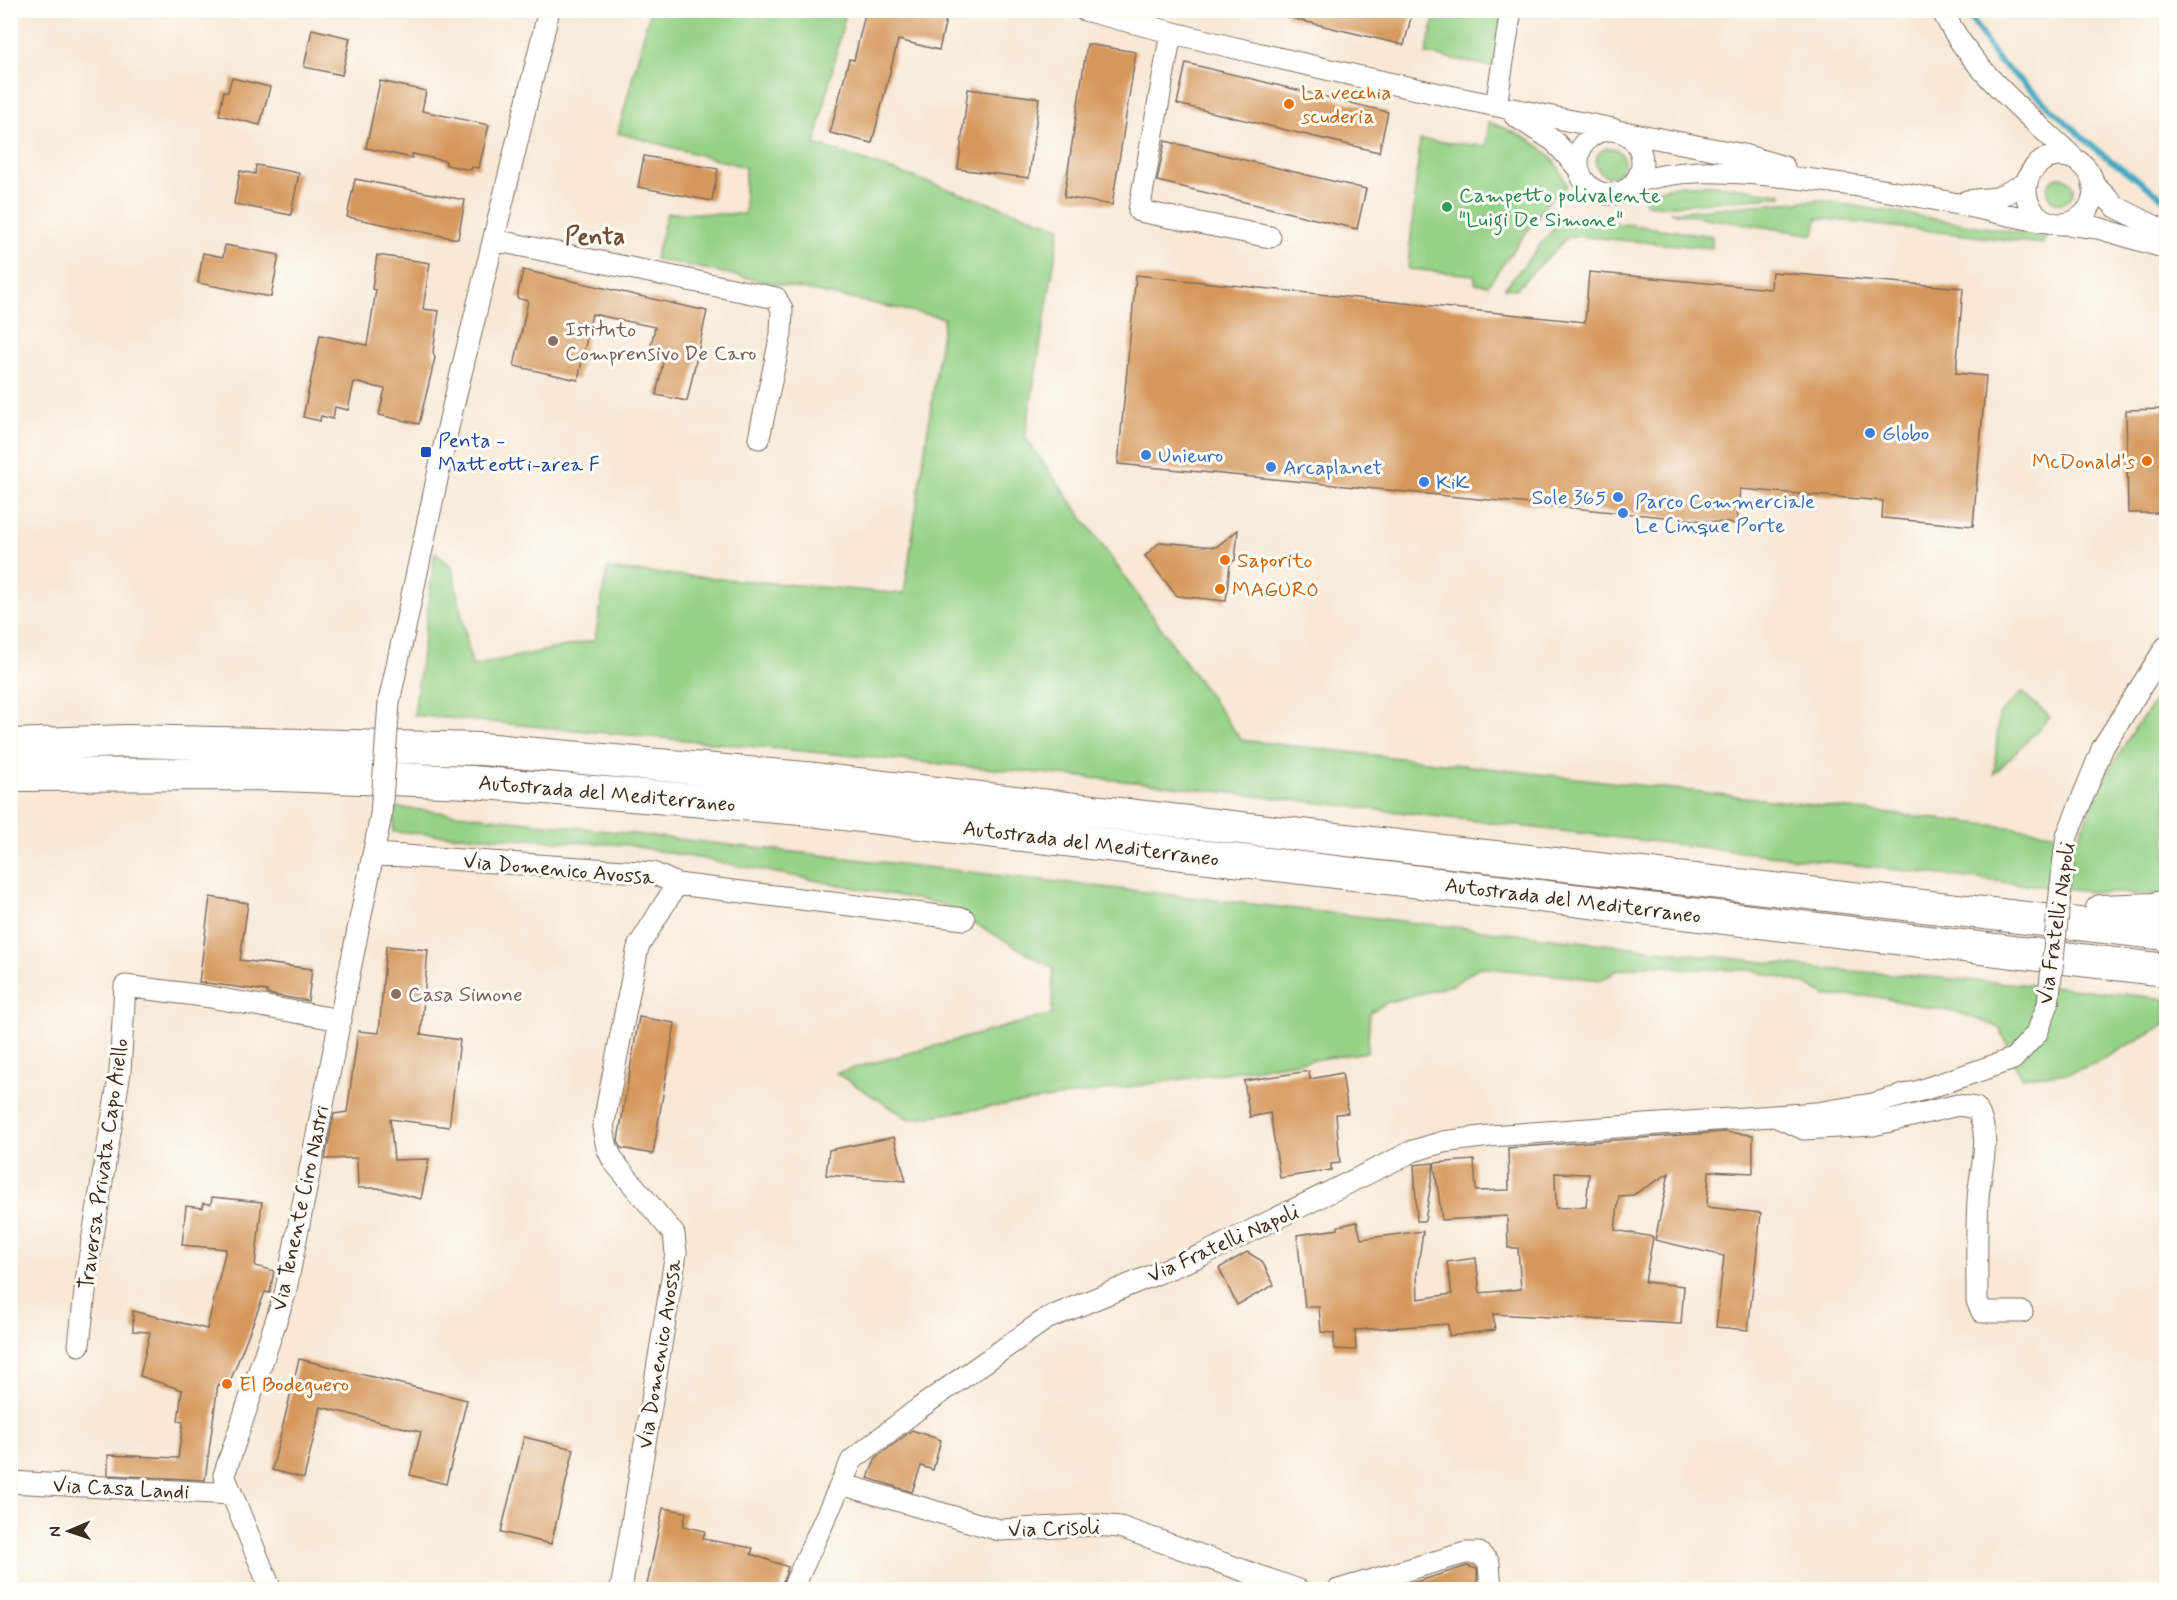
<svg xmlns="http://www.w3.org/2000/svg" width="2177" height="1600" viewBox="0 0 2177 1600" font-family="Mynerve,sans-serif">
	<rect width="100%" height="100%" fill="#fdfcf7"/>
	<filter id="ink" filterUnits="userSpaceOnUse"><feTurbulence type="fractalNoise" baseFrequency=".0167" numOctaves="2"/><feDisplacementMap in="SourceGraphic" scale="12" xChannelSelector="R" yChannelSelector="G"/><feConvolveMatrix kernelMatrix="1 2 1 2 8 2 1 2 1" color-interpolation-filters="sRGB"/></filter>
	<filter id="wash" filterUnits="userSpaceOnUse"><feTurbulence type="fractalNoise" baseFrequency=".008" numOctaves="4" result="noise"/><feDisplacementMap in="SourceGraphic" scale="24" xChannelSelector="R" yChannelSelector="G"/><feGaussianBlur stdDeviation="1.35" result="paint"/><feColorMatrix in="noise" values="0 0 0 0 0 0 0 0 0 0 0 0 0 0 0 0 0 1.4 0 .05"/><feComposite in="paint" operator="in"/></filter>
	<g filter="url(#wash)">
		<rect width="100%" height="100%" fill="#f8e8d5"/>
		<path fill="#95d286" stroke="#687e52" stroke-width="1.5" d="M650,11h196l-31,133 245,83 -35,210 216,303 784,89 54,8 22,-54 36,-58 29,-39v209l-76,-3 -944,-109 -732,-68 21,-163 17,15 20,99 123,-26 12,-71 297,25 40,-276 -289,-59 12,-46 78,1v-47l-127,-34z
			M1436,11h66l-6,56 -70,-13z
			M1489,122c38,16 63,23 78,64l-16,12 -63,87 -13,-2v-8l-67,-6 12,-129 66,6z
			M1596 162a14 14 0 1 1 28 0a14 14 0 1 1-28 0Z
			M2047 190a13 13 0 1 1 26 0a13 13 0 1 1-26 0Z
			M1682,185h33l67,9v2l-117,10 -18,-2 -3,-5 5,-7z
			M1819,200l226,37 -2,7 -226,-26 -3,17 -145,-23z
			M1564,216l148,20v12l-138,-12 -7,2 -51,51 -11,-1z
			M2022,692l28,25 -56,57 5,-59z
			M395,807l1431,162 245,19 95,11v25l-70,39 -27,10 -48,4 -21,-49 -37,-14 -91,-18h-46l-20,-12 -56,-14 -60,-1 -37,-5 -35,6 -16,10 -123,-13 -26,18 -65,17 -18,10 -3,40 -458,67 -73,-46 216,-59 1,-46 -112,-64 -313,-59 -235,-13z"/>
		<g fill="none" stroke-linecap="round" stroke-linejoin="round">
			<path stroke="#42a8c2" stroke-width="6" d="M1966,10l31,49 101,92 68,49"/>
		</g>
		<g id="blocks">
			<path fill="#d5985c" fill-rule="evenodd" d="M866,10h82l-9,40 -41,-10 -26,103 -42,-10 19,-74 5,1z
				M1287,10h126l-9,35 -118,-28z
				M312,29l38,9 -8,37 -38,-8z
				M1087,44l49,8 -24,153 -48,-8z
				M1186,63l202,49 -9,40 -202,-48z
				M232,78l38,9 -10,38 -41,-10 5,-24 4,1z
				M380,81l46,10 -4,20 67,14 -10,43 -7,-1 -1,3 -25,-5v-4l-34,-7v4l-46,-10z
				M968,89l71,9 -10,80 -71,-9z
				M1165,141l201,48 -9,40 -200,-48z
				M644,156l74,13 -6,32 -74,-14z
				M256,165l43,8 -8,42 -57,-11 6,-33 15,3z
				M355,179l110,21 -7,39 -111,-22z
				M225,245l54,10 -8,42 -73,-14 5,-30 20,4z
				M377,255l53,8 -7,46 16,2 -6,41 2,6 -16,66 -40,-9 6,-26 -31,-7 -6,28 -13,-3 -2,12 -12,-3 -1,5 -17,-4 17,-82 47,10 9,-55 -4,-1z
				M523,270l184,41 -20,90 -31,-6 8,-37 -15,-3 6,-28 -63,-13 -14,66 -64,-14 14,-65 -11,-3z
				M1589,272l182,17 1,-17 191,16 -7,85 30,3 -13,150 -91,-8 1,-17 -143,-12 -3,35 -619,-60 18,-189 449,47z
				M2166,409v104h-38l-2,-103z
				M1238,530l-3,30 -5,3 -4,38 -49,-5 -32,-40 15,-14 56,5z
				M210,897l38,6 -8,57 72,9 -4,32 -41,-7v-3l-68,-9z
				M386,946l42,4 -7,84 39,6 -11,87 -59,-8 4,41 35,-1 -8,40 -43,-11h-20l-1,-30 -32,1 9,-45 13,-2 11,-81 21,2z
				M639,1017l36,6 -22,131 -32,-6 -3,-8z
				M1309,1071l1,8 32,-6 6,40 -12,1 4,49 -9,1v6l-51,8 -10,-65 -20,4 -6,-36z
				M1724,1132l29,3v38l-44,-2 -2,36 54,6 -13,117 -32,-3 8,-71 -69,-16 14,-67 -36,22 -14,1 -4,34 38,7 -8,45 39,4 -3,38 -188,-10 2,16 -46,6 -1,-12 -93,6 1,20 -22,-1v-16l-13,-1 -2,-25h-14l-8,-72 41,-6v-3l19,-4 4,17 62,-8 -6,42 1,26 34,-5 -5,-32 29,-4 4,35 41,-4 -3,-41h-10l-1,-32 -65,4 -8,-57 40,-3 2,31 33,-1 -1,-42zM1555,1173l34,1 -3,33 -30,1z
				M894,1137l12,44 -80,-6 3,-25z
				M1434,1163l-9,58h-8l-3,-56z
				M212,1197l50,5 -7,64 19,5 -4,22 -5,-1 -37,95 -10,-3 -13,96 -97,-5v-20l70,3 5,-36 -5,-1 4,-31 -42,-14 10,-44 -17,-1v-20l74,18 19,-80 -44,-4 4,-39 17,2v-5l8,1z
				M1247,1252l15,9 12,24 -37,20 -18,-37z
				M299,1359l168,41 -21,84 -36,-9 11,-43 -100,-25 -17,71 -32,-8z
				M912,1430l29,10 -8,30 -12,-4 -9,26 -44,-14 8,-20z
				M524,1437l50,12 -23,95 -50,-12z
				M663,1508l23,4 -3,14 22,5 -2,8 50,9 -2,6 37,13 -8,23h-134z
				M1467,1566l10,3 1,21h-88z"/>
		</g>
	</g>
	<g filter="url(#ink)">
		<use href="#blocks" fill-opacity="0" stroke="#7d6c5e" stroke-width="1.5"/>
		<g fill="none" stroke-linecap="round" stroke-linejoin="round">
			<g stroke="#7d6c5e" stroke-width="23">
				<path id="minor" d="M1084,10c175,46 352,85 529,119
					M1942,10c29,61 87,105 135,151
					M1171,33l-32,178 131,26
					M1496,106l15,-96
					M1515,116l39,25 24,27
					M1578 162a32 32 0 1 1 64 0a32 32 0 1 1-64 0Z
					M1624,132l120,23 40,12
					M2026 190a34 34 0 1 1 68 0a34 34 0 1 1-68 0Z
					M1634,183c44,-15 88,-12 135,-8 62,6 123,15 184,28 32,6 62,15 94,19
					M2093,184l23,23 50,25
					M1967,201l29,-3 31,-15
					M2066,224l32,4 68,20
					M494,240l282,58 6,11 -1,25 -22,104
					M389,702l61,-283 99,-409
					M375,854l278,19 24,11 -39,63 -35,180 4,21 7,14 60,72 2,19 -55,337
					M2064,858l3,-22 36,-89 63,-100
					M677,884l287,35
					M1777,1117l27,12 69,-4 85,-20 18,3c17,29 4,60 2,91 -2,34 -1,68 -1,102l5,11h40
					M79,1345l9,-79 32,-194 5,-86 79,10 137,24
					M10,1482l222,12
					M841,1484l158,46 98,-5 23,2 179,63
					M271,1590l-47,-115 61,-181 96,-479
					M792,1590l60,-130 66,-51 128,-90 156,-64 211,-104 30,-9 47,-6 326,-23 56,-9 50,-14 91,-31 24,-26 11,-29
					M1338,1590l127,-37h14l10,10 2,27"/>
			</g>
			<g stroke="#7d6c5e" stroke-width="34">
				<path id="highway" d="M10,745l117,-4 355,8 323,29 1361,156
					M10,775l241,-1 221,8 330,27 1364,161
					M2101,911l52,-2 13,-3"/>
			</g>
			<use href="#minor" stroke="#fff" stroke-width="21"/>
			<use href="#highway" stroke="#fff" stroke-width="32"/>
			<g stroke="#7d6c5e" stroke-width="23" stroke-linecap="butt">
				<path id="minor-bridge" d="M381,815l8,-113
					M2048,1004l16,-146"/>
			</g>
			<use href="#minor-bridge" stroke="#fff" stroke-width="21"/>
		</g>
	</g>
	<g fill="#e8710a" stroke="#fdfcf7" stroke-width="2">
		<circle cx="1289" cy="104" r="6"/>
		<circle cx="2147" cy="461" r="6"/>
		<circle cx="1225" cy="560" r="6"/>
		<circle cx="1220" cy="589" r="6"/>
		<circle cx="227" cy="1384" r="6"/>
	</g>
	<circle fill="#2e9e5b" stroke="#fdfcf7" stroke-width="2" cx="1447" cy="207" r="6"/>
	<g fill="#8d6e63" stroke="#fdfcf7" stroke-width="2">
		<circle cx="553" cy="341" r="6"/>
		<circle cx="396" cy="994" r="6"/>
	</g>
	<g fill="#3f7fe0" stroke="#fdfcf7" stroke-width="2">
		<circle cx="1870" cy="433" r="6"/>
		<circle cx="1146" cy="455" r="6"/>
		<circle cx="1271" cy="467" r="6"/>
		<circle cx="1424" cy="482" r="6"/>
		<circle cx="1618" cy="497" r="6"/>
		<circle cx="1623" cy="513" r="6"/>
	</g>
	<rect fill="#1a4fb4" stroke="#fdfcf7" stroke-width="2" x="420" y="446" width="12" height="12" rx="3"/>
	<g text-anchor="middle" stroke-width="6" stroke-linejoin="round" paint-order="stroke">
		<g font-size="21" fill="#c56008" stroke="#fdfcf7" text-anchor="start">
			<text x="1301" y="99">La vecchia<tspan x="1301" dy="24">scuderia</tspan></text>
			<text x="2135" y="468" text-anchor="end">McDonald's</text>
			<text x="1237" y="567">Saporito</text>
			<text x="1232" y="596">MAGURO</text>
			<text x="239" y="1391">El Bodeguero</text>
		</g>
		<g font-size="21" fill="#27864d" stroke="#fdfcf7" text-anchor="start">
			<text x="1459" y="202">Campetto polivalente<tspan x="1459" dy="24">"Luigi De Simone"</tspan></text>
		</g>
		<g font-size="21" fill="#785e54" stroke="#fdfcf7" text-anchor="start">
			<text x="565" y="336">Istituto<tspan x="565" dy="24">Comprensivo De Caro</tspan></text>
			<text x="408" y="1001">Casa Simone</text>
		</g>
		<g font-size="21" fill="#366cbe" stroke="#fdfcf7" text-anchor="start">
			<text x="1882" y="440">Globo</text>
			<text x="1158" y="462">Unieuro</text>
			<text x="1283" y="474">Arcaplanet</text>
			<text x="1436" y="489">KiK</text>
			<text x="1606" y="504" text-anchor="end">Sole 365</text>
			<text x="1635" y="508">Parco Commerciale<tspan x="1635" dy="24">Le Cinque Porte</tspan></text>
		</g>
		<g font-size="21" fill="#164399" stroke="#fdfcf7" text-anchor="start">
			<text x="438" y="447">Penta -<tspan x="438" dy="24">Matteotti-area F</tspan></text>
		</g>
		<g font-size="21" fill="#3b2a1e" stroke="#fdfcf7">
			<text transform="translate(607 793) rotate(5)" y="7">Autostrada del Mediterraneo</text>
			<text transform="translate(1091 843) rotate(7)" y="7">Autostrada del Mediterraneo</text>
			<text transform="translate(559 869) rotate(5)" y="7">Via Domenico Avossa</text>
			<text transform="translate(1573 900) rotate(7)" y="7">Autostrada del Mediterraneo</text>
			<text transform="translate(2056 923) rotate(-82)" y="7">Via Fratelli Napoli</text>
			<text transform="translate(103 1164) rotate(-82)" y="7">Traversa Privata Capo Aiello</text>
			<text transform="translate(300 1208) rotate(-78)" y="7">Via Tenente Ciro Nastri</text>
			<text transform="translate(1223 1243) rotate(-24)" y="7">Via Fratelli Napoli</text>
			<text transform="translate(659 1354) rotate(-81)" y="7">Via Domenico Avossa</text>
			<text transform="translate(121 1488) rotate(3)" y="7">Via Casa Landi</text>
			<text transform="translate(1054 1528) rotate(-2)" y="7">Via Crisoli</text>
		</g>
		<g font-size="24" font-weight="bold" fill="#715034" stroke="#fdfcf7">
			<text x="595" y="244">Penta</text>
		</g>
	</g>
	<rect width="2177" height="1600" fill="none" stroke="#fdfcf7" stroke-width="36"/>
	<g transform="translate(69 1531) rotate(268)" stroke="#fdfcf7" stroke-width="4.5" paint-order="stroke">
	<path d="M0-4.5L10 22L0 15L-10 22Z" fill="#3b2a1e"/>
	<text y="-9" font-size="16" font-weight="bold" text-anchor="middle" fill="#3b2a1e">N</text>
	</g>
</svg>
